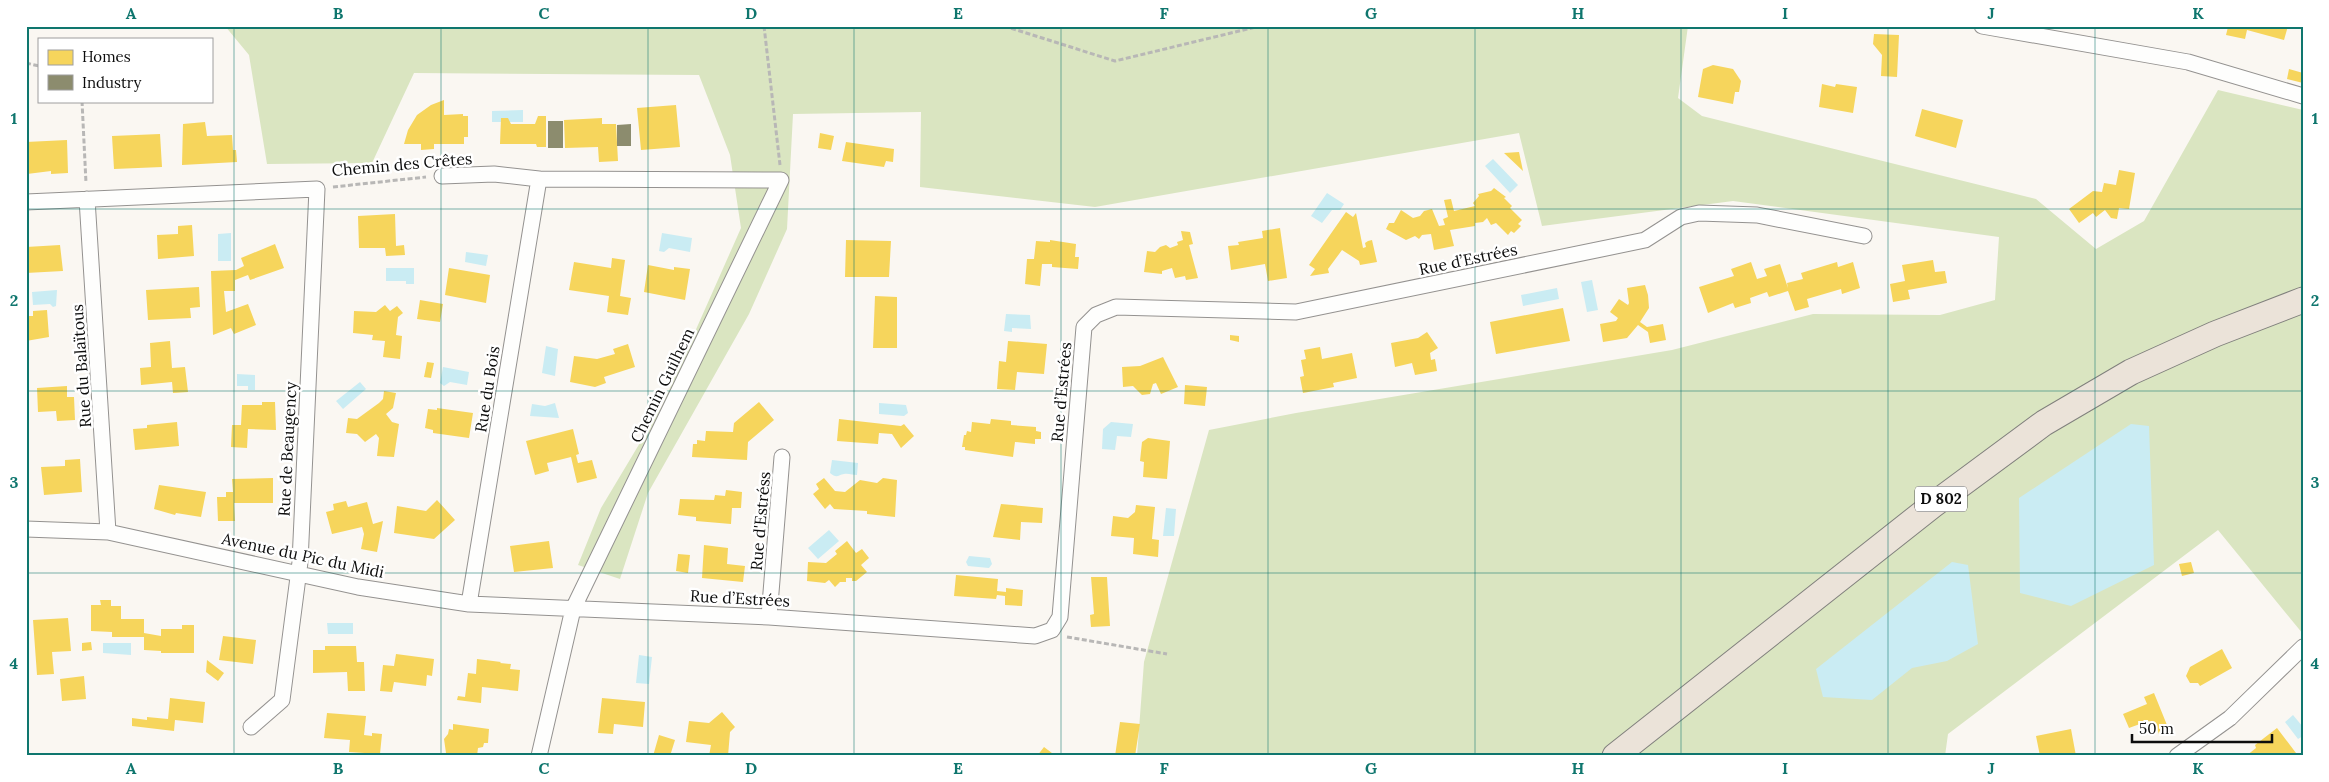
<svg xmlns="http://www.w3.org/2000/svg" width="2329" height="782" viewBox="0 0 2329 782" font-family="Lora,serif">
	<rect width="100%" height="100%" fill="#faf7f2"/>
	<path fill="#dae5c1" d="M225,26h1463l-10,72 24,18 334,83 60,50 48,-28 74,-131 85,20v524l-85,-104 -270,204 -3,22h-808l7,-94 65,-232 87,-17 376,-63 141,-36 127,1 55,-15 4,-63 -266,-36 -191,25 -23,-93 -424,74 -175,-20 1,-75 -128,2 -6,115 -38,85 -101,179 -28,86 -42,-14 23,-57 61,-102 79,-178 -11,-73 -31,-80 -285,-2 -42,90 -105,1 -18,-109z"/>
	<path fill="#caecf3" d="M523,110v12h-31v-11z
		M1493,159l25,26 -8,8 -25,-27z
		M1327,193l17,11 -4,6h-8l-10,13 -11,-7z
		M231,233v28h-13v-27z
		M662,233l30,5 -2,14 -21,-4 -5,4 -5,-1z
		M466,252l22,3 -2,11 -21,-4z
		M386,268h28v16h-8v-3h-20z
		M1592,280l6,30 -11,2 -6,-30z
		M1557,288l2,11 -36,7 -2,-11z
		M57,290l-1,16 -3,1 -3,-3 -17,1 -1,-13z
		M1006,314l24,1 1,14 -19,-1v4l-8,-1z
		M546,346l12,3 -3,27 -13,-3z
		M443,367l26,5 -2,13 -17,-3 -6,4 -4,-3z
		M237,374l18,1v15h-7v-4h-11z
		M360,382l6,7 -23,20 -7,-8z
		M555,403l4,15 -29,-2 2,-12 13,2z
		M879,403l27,2 2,8 -4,3 -25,-2z
		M1111,422l22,2 -2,13 -14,-1 -2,14 -13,-1 1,-20z
		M2131,424l18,2 5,139 -83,41 -51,-13 -1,-95z
		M832,460l26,3 -1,12c-4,0 -9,-2 -13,-1 -6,1 -7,5 -14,-1z
		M1166,508l10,1 -2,27h-11z
		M829,530l10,11 -21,18 -10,-11z
		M969,556l21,2 2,6 -3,4 -21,-2 -2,-4z
		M1952,562l16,3 10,79 -31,17 -35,7 -40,32 -49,-3 -7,-28z
		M327,623h26v11h-25z
		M103,643h28v12l-28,-2z
		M639,655l13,2 -3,27 -13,-1z
		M2293,715l10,12v9l-5,3 -13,-17z"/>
	<path fill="#f6d55c" d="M2233,26h55l-4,14 -37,-10 -2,9 -19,-4 2,-8 5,1z
		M1874,34l25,1 -2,42 -16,-1 1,-21 -9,-11z
		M1713,65l20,4 8,12 -2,11h-4l-2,12 -35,-7 5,-28z
		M2289,69l14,4v10l-16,-4z
		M1822,84l13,3 1,-3 21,3 -4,26 -34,-6z
		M444,100v15l19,-1v2h5v21h-4v7h-30v5l-13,1v-6h-17l4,-14 9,-15 14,-10z
		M676,105l4,42 -39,3 -4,-42z
		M1922,109l41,11 -7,28 -41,-12z
		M538,116h8v31h-9l-1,-3h-36l1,-26h7l3,6h24z
		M602,118v6h14l2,37 -19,1 -1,-15 -33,1 -1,-28z
		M205,122l2,14 25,-1 1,15h3l1,12 -55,3 1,-41z
		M820,133l14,3 -3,14 -13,-2z
		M160,134l2,33 -48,2 -2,-33z
		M67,140l1,33 -17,1v-3l-24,3 -1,-32z
		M846,142l48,7 -1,13 -7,-1 -2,6 -42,-6z
		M1519,152l4,19 -19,-18z
		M2119,170l16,3 -6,36 -10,-1 -2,11 -6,-1 -6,-8 -9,7 -3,-4 -14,10 -10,-14 24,-18 9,1 2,-9 12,2z
		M1494,188l12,9 -2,1 8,8 -2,2 12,12 -4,4 3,2 -7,7 -3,-2 -3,4 -12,-12 -5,2 -4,-7 -4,4 -8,1v3l-25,4 4,16 -20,4 -3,-16 -9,1 -3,4 -4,-3 -9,4 -20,-11 3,-6h5l7,-13 12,8 7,-2 4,-5 8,-2 7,17 6,-1 -2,-6 5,-2 -4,-17 7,-1 3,12 21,-5 -2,-3 6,-7 -1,-2 13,-3z
		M1346,212l7,5 3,-4 7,35 3,-1 -1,-4 3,-2 4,-1 5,22 -17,3 -1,-4 -17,-11 -14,19 1,4 -19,3 5,-7 -6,-4z
		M395,214l1,32 8,-1 1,10 -19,1 -1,-8h-26l-1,-32z
		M192,225l2,31 -36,3 -1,-24 21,-1v-8z
		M1280,228l7,50 -19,3 -3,-17 -34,6 -3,-24 11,-1 -1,-3 25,-4 -1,-7z
		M1181,231l9,1 3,12 -4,1 9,33 -12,2 -1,-4 -10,2 -3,-10 -10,3v3l-18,-2 3,-21 8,1 5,-5 6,-2 4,3 8,-3 -1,-3 6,-2z
		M846,240l45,1 -2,36h-44z
		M1050,240l26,4 -1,13h4l-1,12 -26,-2v-3h-10l-2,22 -15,-2 2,-25h7l2,-18 14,1z
		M275,244l9,24 -34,12 -2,-5 -13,5v11h-11l2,21 22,-8 8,21 -22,9 -3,-6 -18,7 -2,-64 25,-1 8,-4 -3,-8z
		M60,245l3,26 -37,2v-26z
		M612,258l13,2 -5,36 11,2 -3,17 -21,-3 2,-16 -40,-6 5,-28 37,6z
		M1933,260l2,12 10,-1 2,12 -39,7 2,9 -17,3 -3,-18 15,-3 -3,-16z
		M1751,262l6,17 10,-3 -3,-7 16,-5 8,24 -1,-5 16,-4 -2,-6 36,-11 1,5 15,-5 7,26 -18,6 -1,-5 -34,10 2,8 -14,4 -7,-20 -19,6 -2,-5 -17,6 1,5 -16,5 -2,-5 -25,10 -9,-26 35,-11 -3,-7z
		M648,265l26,5v-3l16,2 -5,31 -41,-8z
		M449,268l41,7 -4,28 -41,-8z
		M1645,285l3,10 1,13 -9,14 7,5 16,-3 3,16 -16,3 -2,-11 -10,-7 -11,13 -24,4 -3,-18 16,-3 2,-3 -8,-6 9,-13 9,6 1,-2 -2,-15z
		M199,287l1,20 -10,1 1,10 -43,2 -2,-30z
		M875,296l22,1v51h-24z
		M420,300l23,4 -3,18 -23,-3z
		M385,305l5,6 7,-5 6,7 -5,4 -2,18 6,1 -2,23 -17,-2 2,-16 -13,-1 1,-5 -20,-2 1,-22 22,1z
		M1563,308l7,33 -74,13 -6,-32z
		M47,310l2,27 -23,4v-25h7v-5z
		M1427,332l11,16 -8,5 1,7 4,-1 2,12 -22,4 -3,-12 -17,4 -4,-24 27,-5z
		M1230,335l9,1v6l-9,-2z
		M170,341l2,27 13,-1 3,25 -15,1 -1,-11 -31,3 -1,-17 11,-1 -1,-24z
		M1008,341l39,3 -3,30 -27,-2 -2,18 -18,-1 2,-28 7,1z
		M628,344l7,23 -31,10 2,6 -11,4 -25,-5 4,-26 23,3 18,-5 -2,-5z
		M1320,347l2,12 30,-6 5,25 -24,5 1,4 -31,6 -3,-16 4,-1 -3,-16 5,-1 -2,-9z
		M1163,357l15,30 -17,7 -5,-11 -3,1 -3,10 -8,1 -9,-9 -10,1 -1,-20 18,-1z
		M427,362l7,1 -3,15 -7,-1z
		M1185,385l22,2 -2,19 -21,-2z
		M67,386v11h7l1,23 -18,1 -1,-10 -18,1 -1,-24z
		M384,391l12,2 -3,15 -7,6 6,8 7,2 -5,33 -17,-1 2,-18 -3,-4 -11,8 -8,-8 -11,-1 2,-15 9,1 22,-16 4,-4z
		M262,402h13l1,28 -28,-1 -1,19 -16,-1 1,-22h9l1,-20h20z
		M759,402l15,18 -26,22 -1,18 -55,-3 1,-13h4v-4l8,1 1,-10 27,1 1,-9z
		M437,408l36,5 -4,25 -36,-5v-3l-8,-2 3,-19 9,1z
		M839,419l62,7 3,-2 10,12 -13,12 -9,-14 -13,-1 -1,11 -41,-3z
		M991,419l20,2v4l25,2v4l5,1v7h-6v5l-20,-2 -2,15 -48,-7v-3h-3l2,-12h2l1,-4 4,1 1,-10 18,2z
		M177,422l2,24 -44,4 -2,-21 14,-1v-3z
		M573,429l6,25 -3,1 2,8 14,-3 5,18 -20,5 -6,-26 -24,6 2,8 -14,4 -9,-34z
		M1148,438l22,3 -3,38 -24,-2 1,-15 -4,-1 2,-19z
		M80,459l2,33 -38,3 -3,-28 24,-1v-6z
		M273,478v25h-39l1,18h-17l-1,-24h9v-5h7l-1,-13z
		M824,478l11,13 10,1 15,-12 17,3 6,-5 14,2 -2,37 -28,-3v-3l-33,-2 -4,-5 -5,5 -12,-15 6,-5 -3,-5z
		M159,485l47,7 -5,25 -25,-4 -1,2 -21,-6z
		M726,490l16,2 -1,16h-9l-1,16 -35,-3v-4l-18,-2 2,-16 34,1 1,-5 10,1z
		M437,500l18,20 -21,19 -40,-6 3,-27 29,5z
		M346,501l2,6 19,-5 6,22 10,-3 -6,31 -16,-3 3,-15 -2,-7 -30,7 -6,-22 8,-2 -1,-6z
		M1001,504l42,4 -1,15 -21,-1 -1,18 -27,-3z
		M1136,505l19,2 -3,32 7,1 -1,17 -25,-3 1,-16 -23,-2 2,-20 15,2 7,-6z
		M549,541l4,27 -39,4 -4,-26z
		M847,541l9,12 6,-4 7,9 -8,7 6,7 -11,9h-4v-3h-6v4h-6l-5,5 -6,-7 -4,3 -18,-2 1,-19 18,1 11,-9 -2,-3z
		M704,545l24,3 -1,16 18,2 -2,16 -41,-4z
		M678,554l12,1 -2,18 -12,-2z
		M2191,562l3,11 -12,3 -3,-12z
		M956,575l42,4 -1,12 9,1v-4l17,2 -1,16 -17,-1v-9l-8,-1 -1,4 -42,-3z
		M1091,577h16l3,49 -19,1 -1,-12 4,-1z
		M100,600h11v6h10v13h23v14l17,3v-7h21v-4h12v28h-33v-2l-17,-1v-13h-32v-5l-21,-1v-26h10z
		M68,618l3,33 -19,1 2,22 -17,1 -4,-55z
		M223,636l33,4 -3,24 -34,-4z
		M91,642l1,8 -10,1v-8z
		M325,646h31l1,16h7l1,29h-17l-1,-19 -34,1v-23h12z
		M2222,649l10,19 -32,18 -2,-3h-8l-4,-7 4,-9z
		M396,654l38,5 -2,17 -5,-1 -1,11 -32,-4 -2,10 -12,-1 3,-26 11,1z
		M477,659l24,3 -1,1 11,1 -1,5 10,1 -2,21 -36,-4 -1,16 -24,-3 1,-4 7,1 3,-24 8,1z
		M207,660l17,13 -6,8 -12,-9z
		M84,676l2,23 -24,2 -2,-22z
		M2154,693l15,37 -10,4 -4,-10 -7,-3 -19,7 -6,-14 24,-10 -3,-7z
		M170,698l35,4 -2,21 -28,-3 -1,11 -42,-5v-8l15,2v-3l21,2z
		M602,698l43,4 -2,25 -29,-3 -1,10 -15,-1z
		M722,712l13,15 -5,5 -2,24h-19l2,-11 -25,-3 3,-21 20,2z
		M327,713l39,3 -2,19 8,1v-3l10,1 -2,20 -31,-2 1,-12 -26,-2z
		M1120,722l20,2 -5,32h-20z
		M453,724l36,5 -1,14h-4l-1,4 -5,1 -1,8h-28l-3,-3 -2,-14 4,-5 1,-5 4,1z
		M2277,728l19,25 -4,3h-46l10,-8 -1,-3z
		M2071,729l5,27h-36l-4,-20z
		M659,735l16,5 -5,16h-17z
		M1044,747l12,9h-19z"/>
	<path fill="#8c8c6e" d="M548,121h15v27h-15z
		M631,124v22h-14v-21z"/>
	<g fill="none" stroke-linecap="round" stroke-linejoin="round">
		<g stroke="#949290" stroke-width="17">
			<path id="street" d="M1982,26l206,36 115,34
				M442,176l52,-2 45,5 242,1 -208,429 -34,147
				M87,199l21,333
				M26,202l291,-13 -17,373 -18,138 -31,27
				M26,529l82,3 250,55 111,17 300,13 266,19 17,-6 8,-13 24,-290 12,-12 20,-8 180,5 349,-72 36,-23 18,-4 58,2 107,21
				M469,604l70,-425
				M769,617l13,-160
				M2177,756l53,-38 73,-71"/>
		</g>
		<g stroke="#81807d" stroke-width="27">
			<path id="primary" d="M1615,756l318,-251 111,-82 87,-51 84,-38 88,-34"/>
		</g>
		<path stroke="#b8b7b6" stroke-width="3" stroke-dasharray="5 2.5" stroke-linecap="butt" d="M764,26l16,139
			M1004,26l111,35 145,-35
			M26,63l13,3
			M82,101l4,82
			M333,187l93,-10
			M1067,637l100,17"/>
		<use href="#street" stroke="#fefefd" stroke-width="15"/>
		<use href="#primary" stroke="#ebe3d9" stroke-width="25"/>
	</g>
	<path fill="none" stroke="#0f766e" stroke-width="1" stroke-opacity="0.55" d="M234,26v730M441,26v730M648,26v730M854,26v730M1061,26v730M1268,26v730M1475,26v730M1681,26v730M1888,26v730M2095,26v730M26,209h2277M26,391h2277M26,573h2277"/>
	<g text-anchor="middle" stroke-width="5" stroke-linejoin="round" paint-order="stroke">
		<rect fill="#fff" stroke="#565656" stroke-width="1" x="1915" y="486.5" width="52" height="25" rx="4"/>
		<g font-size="15" font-weight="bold" fill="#0d0d0d">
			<text x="1941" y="504">D 802</text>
		</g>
		<g font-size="16" fill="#0d0d0d" stroke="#fff">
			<text transform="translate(402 164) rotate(-5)" y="6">Chemin des Crêtes</text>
			<text transform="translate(1468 259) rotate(-12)" y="6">Rue d’Estrées</text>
			<text transform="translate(81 366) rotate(-94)" y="6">Rue du Balaïtous</text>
			<text transform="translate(662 385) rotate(-64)" y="6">Chemin Guilhem</text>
			<text transform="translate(487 389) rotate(-81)" y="6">Rue du Bois</text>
			<text transform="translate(1061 392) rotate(-85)" y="6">Rue d’Estrées</text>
			<text transform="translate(287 449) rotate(-87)" y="6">Rue de Beaugency</text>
			<text transform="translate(760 521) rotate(-85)" y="6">Rue d'Estréss</text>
			<text transform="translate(303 555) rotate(12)" y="6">Avenue du Pic du Midi</text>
			<text transform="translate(740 598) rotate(3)" y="6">Rue d’Estrées</text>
		</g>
	</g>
	<rect width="2329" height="782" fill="none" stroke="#ffffff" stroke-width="55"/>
	<rect x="38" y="38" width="175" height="65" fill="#ffffff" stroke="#9e9e9e"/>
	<rect x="48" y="50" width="25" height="15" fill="#f6d55c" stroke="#9e9e9e"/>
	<text x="82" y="62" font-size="15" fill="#0d0d0d">Homes</text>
	<rect x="48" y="75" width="25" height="15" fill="#8c8c6e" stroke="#9e9e9e"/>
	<text x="82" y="88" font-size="15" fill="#0d0d0d">Industry</text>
	<path d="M2132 734v8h140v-8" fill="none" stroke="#0d0d0d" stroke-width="2.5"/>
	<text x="2139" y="734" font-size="15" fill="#0d0d0d" stroke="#ffffff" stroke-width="4" paint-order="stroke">50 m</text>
	<rect x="28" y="28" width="2274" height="726" fill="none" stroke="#0f766e" stroke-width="2"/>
	<g font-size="16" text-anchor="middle" font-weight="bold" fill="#0f766e">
		<text x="131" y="19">A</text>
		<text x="338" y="19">B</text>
		<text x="544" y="19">C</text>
		<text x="751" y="19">D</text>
		<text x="958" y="19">E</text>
		<text x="1164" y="19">F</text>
		<text x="1371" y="19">G</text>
		<text x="1578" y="19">H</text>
		<text x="1785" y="19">I</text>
		<text x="1991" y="19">J</text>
		<text x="2198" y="19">K</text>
		<text x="14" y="124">1</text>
		<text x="2315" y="124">1</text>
		<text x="14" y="306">2</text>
		<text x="2315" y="306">2</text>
		<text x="14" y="488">3</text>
		<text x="2315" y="488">3</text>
		<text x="14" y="669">4</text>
		<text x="2315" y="669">4</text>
		<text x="131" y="774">A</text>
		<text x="338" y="774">B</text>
		<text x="544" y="774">C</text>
		<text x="751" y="774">D</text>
		<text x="958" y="774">E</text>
		<text x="1164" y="774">F</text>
		<text x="1371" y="774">G</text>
		<text x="1578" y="774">H</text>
		<text x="1785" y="774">I</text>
		<text x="1991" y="774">J</text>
		<text x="2198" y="774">K</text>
	</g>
</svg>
